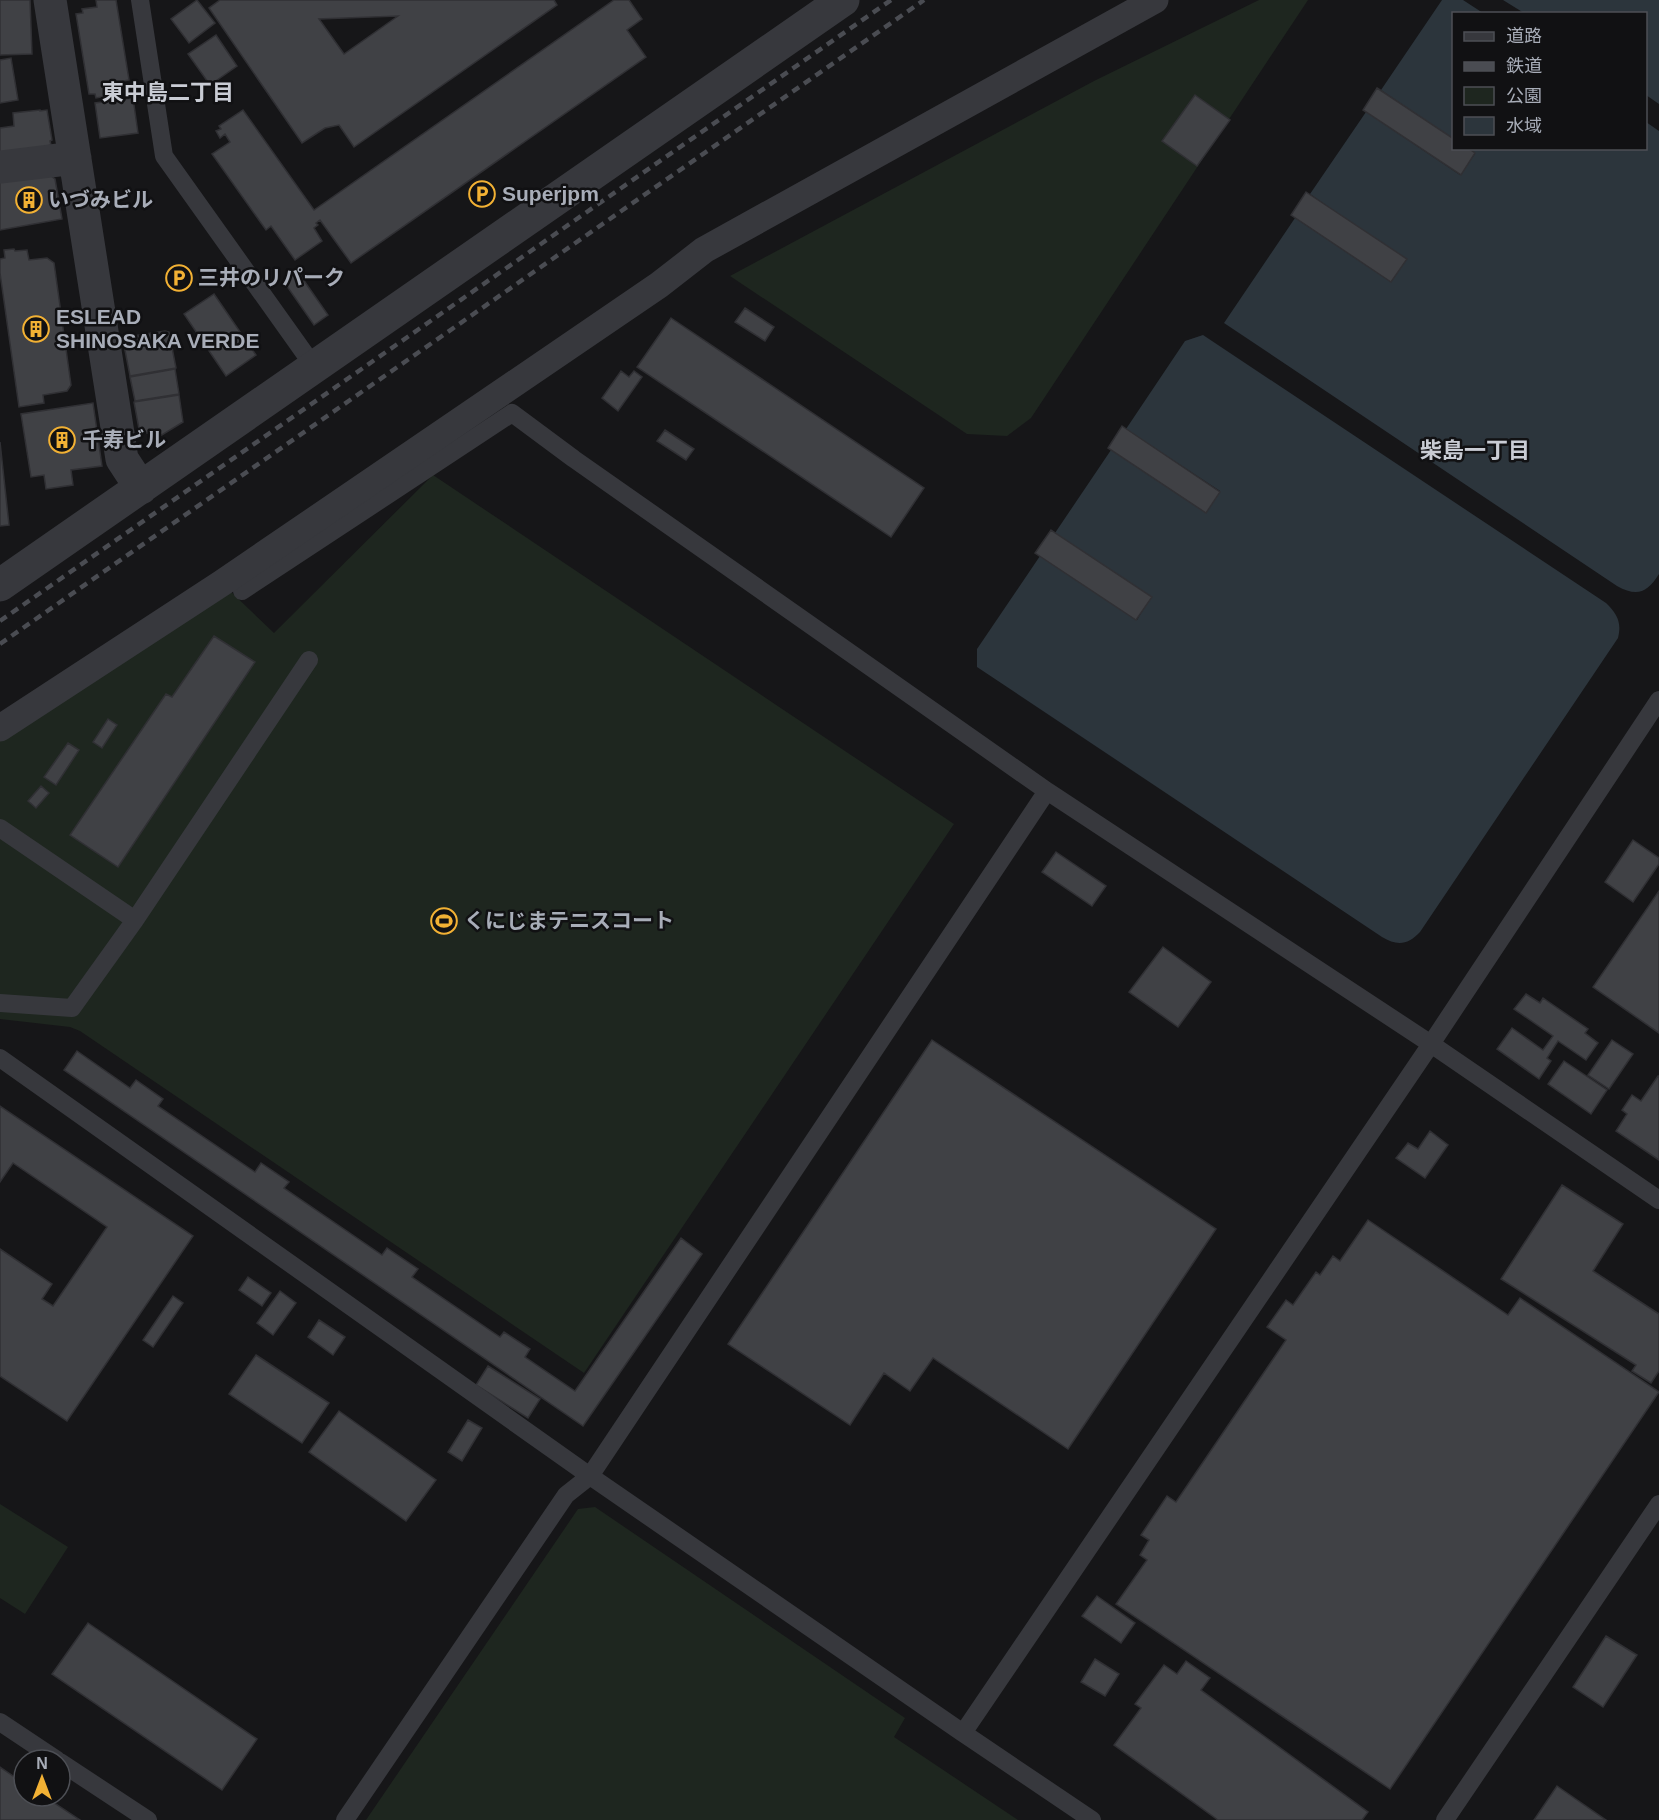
<svg xmlns="http://www.w3.org/2000/svg" width="1659" height="1820" viewBox="0 0 1659 1820" font-family="Helvetica,'Noto Sans JP',sans-serif">
	<rect width="100%" height="100%" fill="#161618"/>
	<path fill="#1e261f" d="M1259,0h49l-277,418 -24,18 -40,-2 -237,-158 364,-195z
		M433,475l521,349 -370,549 -504,-342 -10,-4 -70,-8v-278l229,-151 45,43z
		M0,1504l68,43 -43,67 -25,-16z
		M595,1507l310,211 -11,19 124,83h-652l212,-311z"/>
	<path fill="#2c353c" d="M1442,0h21l20,13 -29,1 -1,125 -72,-49z
		M1503,0h156v104l-13,-9v-81l-122,-1z
		M1366,112l94,63 15,-21 -7,-5 178,-1v-26l13,9v443c-12,19 -22,23 -42,12l-393,-263 71,-105 96,64 15,-22 -96,-66z
		M1203,335l403,268c11,11 16,19 12,35l-198,294c-12,13 -23,14 -38,5l-405,-270v-18l63,-93 97,64 14,-23 -96,-64 56,-83 95,63 14,-22 -94,-62 59,-88z"/>
	<path fill="#404145" stroke="#303034" stroke-width="1.5" fill-rule="evenodd" d="M0,0h30l2,54 -32,1z
		M96,0h20l13,80 -6,1 2,12 -29,5 -1,-4h-6l-13,-80 7,-1 -1,-4 15,-2z
		M197,0l18,23 -26,20 -18,-24z
		M220,0h334l3,5 -203,142 -15,-22 -14,3 -23,15 -93,-135zM398,16l-54,38 -25,-35z
		M614,0h15l13,19 -15,11 19,27 -295,206 -31,-43 -4,3 2,2 -4,3 8,13 -27,19 -24,-34 -5,4 -54,-76 18,-12 -5,-8 -5,4 -4,-7 5,-2 -2,-3 24,-16 71,100z
		M216,35l21,31 -27,19 -22,-31z
		M11,58l7,42 -18,3v-43z
		M1377,88l77,51v9h14l7,5 -14,22 -98,-65z
		M1195,95l35,25 -33,46 -35,-25z
		M133,98l5,35 -38,5 -5,-35z
		M40,110v1l7,-1 5,30 -2,1 1,4 -51,14v-31l14,-2 -1,-13z
		M47,173l8,6 7,40 -62,11v-49z
		M1306,192l101,67 -16,23 -100,-67z
		M14,249l1,2 12,-1 2,10 18,-2 7,5 17,122 -4,6 -24,4 1,8 -25,4 -19,-134v-14l5,-1 -1,-8z
		M298,272l30,43 -14,10 -30,-43z
		M214,294l42,61 -30,21 -42,-62z
		M745,308l29,19 -9,14 -30,-19z
		M671,318l253,170 -33,49 -254,-170z
		M165,331l4,1 7,36 -46,8 -7,-36 4,-1v-2z
		M175,369l4,25 -44,7 -5,-24z
		M621,371l8,6 5,-6 8,6 -24,34 -16,-13z
		M179,395l4,27 -26,16 -18,-9 -5,-27z
		M93,403l9,63 -31,4 2,15 -27,4 -2,-14 -13,2 -10,-63z
		M1122,426l98,66 -14,21 -98,-65z
		M665,430l29,19 -8,11 -29,-19z
		M0,442l9,83 -9,1z
		M1051,530l101,67 -16,23 -101,-67z
		M214,636l41,26 -137,205 -48,-32 96,-141 6,3z
		M108,719l9,6 -15,23 -9,-6z
		M68,743l11,7 -23,35 -12,-8z
		M41,786l8,7 -13,15 -8,-7z
		M1633,840l26,18v6l-26,38 -28,-20z
		M1056,852l50,34 -14,20 -50,-34z
		M1659,891v142l-66,-46z
		M1163,947l48,35 -33,45 -49,-35z
		M1526,994l14,9 3,-5 45,31 -3,4 13,10 -12,17 -28,-19 -11,17 4,3 -12,18 -42,-30 15,-21 31,22 10,-14 -39,-27z
		M932,1040l284,189 -148,220 -135,-91 -23,33 -26,-18 -34,52 -122,-81z
		M1612,1040l21,14 -24,35 -21,-14z
		M77,1051l53,37 6,-8 27,19 -5,7 97,66 6,-9 28,19 -5,6 98,67 5,-7 31,21 -6,8 88,60 4,-5 26,17 -5,8 50,34 106,-153 21,16 -119,172 -519,-356z
		M1564,1061l43,29 -16,24 -43,-30z
		M1658,1076h1v84l-43,-29 11,-17 -5,-4 10,-15 9,6z
		M0,1106l193,130 -126,185 -67,-45v-127l52,35 -10,15 11,7 54,-79 -94,-64 -13,19z
		M1430,1131l18,14 -23,33 -29,-20 12,-15 10,6z
		M1562,1185l61,39 -30,47 66,43v57l-8,12 -19,-12 4,-6 -135,-86z
		M1368,1220l140,95 12,-17 139,94 -269,397 -274,-185 31,-44 -7,-5 9,-15 -8,-5 26,-39 9,6 110,-162 -19,-13 19,-27 7,5 23,-33 4,3 13,-19 7,5z
		M248,1277l23,16 -9,13 -23,-16z
		M280,1291l16,12 -23,32 -16,-12z
		M173,1296l10,7 -30,44 -10,-7z
		M319,1320l26,17 -12,18 -25,-18z
		M256,1355l73,48 -27,40 -73,-49z
		M488,1366l52,33 -12,19 -52,-33z
		M339,1411l97,69 -30,41 -97,-69z
		M468,1420l14,8 -20,33 -14,-9z
		M1097,1596l38,27 -14,20 -39,-27z
		M88,1623l169,116 -35,51 -170,-116z
		M1606,1636l31,19 -34,52 -30,-20z
		M1095,1659l24,15 -14,22 -24,-14z
		M1186,1661l24,17 -9,12 167,122 -6,8h-144l-104,-75 27,-37 -6,-4 29,-39 13,9z
		M0,1767l19,13 5,-7v23h33l-4,6 27,18h-80z
		M1557,1786l49,34h-72z"/>
	<g fill="none" stroke-linecap="round" stroke-linejoin="round">
		<path stroke="#37383d" stroke-width="18" d="M140,0l24,156 151,212
			M242,591l270,-178 62,46 473,332 384,253 228,156
			M0,828l135,92
			M0,1003l72,5 63,-88 174,-260
			M0,1058l590,418 373,257 468,-689 228,-344
			M0,1722l57,38
			M963,1733l129,87
			M60,1762l88,58
			M345,1820l221,-325 24,-19 457,-685
			M1445,1820l214,-316"/>
		<path stroke="#37383d" stroke-width="27" d="M0,728l222,-145 437,-298 45,-35 451,-250"/>
		<path stroke="#37383d" stroke-width="33" d="M50,0l72,459 19,29
			M0,167l75,-9
			M0,585l843,-585"/>
		<path stroke="#4a4c52" stroke-width="4.5" stroke-dasharray="8 6" stroke-linecap="butt" d="M0,621l891,-621
			M0,644l924,-644"/>
	</g>
	<defs>
		<g id="parking-ring" transform="scale(1.35)"><circle r="9.5" fill="#111113" stroke="#f2b134" stroke-width="1.5"/><path d="M-3.5-5.5H1a3.5 3.5 0 0 1 0 7H-1V5.5H-3.5ZM-1-3.4V-.6H.8a1.4 1.4 0 0 0 0-2.8Z" fill="#f2b134"/></g>
		<g id="building-ring" transform="scale(1.35)"><circle r="9.5" fill="#111113" stroke="#f2b134" stroke-width="1.5"/><path d="M-4-6H4V6H1V3H-1V6H-4ZM-2.5-4.3h1.7v1.8h-1.7ZM.8-4.3h1.7v1.8H.8ZM-2.5-1h1.7V.8h-1.7ZM.8-1h1.7V.8H.8Z" fill="#f2b134"/></g>
		<g id="stadium-ring" transform="scale(1.35)"><circle r="9.5" fill="#111113" stroke="#f2b134" stroke-width="1.5"/><path d="M0-5a6.5 5 0 1 0 0 10a6.5 5 0 1 0 0-10ZM-3.5-1.8h7v3.6h-7Z" fill="#f2b134"/></g>
	</defs>
	<g fill-rule="evenodd">
		<use href="#parking-ring" x="482" y="194"/>
		<use href="#building-ring" x="29" y="200"/>
		<use href="#parking-ring" x="179" y="278"/>
		<use href="#building-ring" x="36" y="329"/>
		<use href="#building-ring" x="62" y="440"/>
		<use href="#stadium-ring" x="444" y="921"/>
	</g>
	<g text-anchor="middle" stroke-width="5" stroke-linejoin="round" paint-order="stroke">
		<g font-size="21" font-weight="bold" fill="#a8adb8" stroke="#111113" text-anchor="start">
			<text x="502" y="201">Superjpm</text>
			<text x="48" y="207">いづみビル</text>
			<text x="198" y="285">三井のリパーク</text>
			<text x="56" y="324">ESLEAD<tspan x="56" dy="24">SHINOSAKA VERDE</tspan></text>
			<text x="82" y="447">千寿ビル</text>
			<text x="464" y="928">くにじまテニスコート</text>
		</g>
		<g font-size="22" font-weight="bold" fill="#c9ccd4" stroke="#111113">
			<text x="168" y="100">東中島二丁目</text>
			<text x="1475" y="458">柴島一丁目</text>
		</g>
	</g>
	<rect x="1452" y="12" width="195" height="138" fill="#111113" stroke="#4d4f55" stroke-width="1.5"/>
	<rect x="1464" y="32" width="30" height="9" fill="#37383d" stroke="#4d4f55" stroke-width="1.5"/>
	<text x="1506" y="42" font-size="18" fill="#a8adb8">道路</text>
	<rect x="1464" y="62" width="30" height="9" fill="#4a4c52" stroke="#4d4f55" stroke-width="1.5"/>
	<text x="1506" y="72" font-size="18" fill="#a8adb8">鉄道</text>
	<rect x="1464" y="87" width="30" height="18" fill="#1e261f" stroke="#4d4f55" stroke-width="1.5"/>
	<text x="1506" y="102" font-size="18" fill="#a8adb8">公園</text>
	<rect x="1464" y="117" width="30" height="18" fill="#2c353c" stroke="#4d4f55" stroke-width="1.5"/>
	<text x="1506" y="132" font-size="18" fill="#a8adb8">水域</text>
	<g transform="translate(42 1778)"><circle r="28" fill="#111113" stroke="#4d4f55" stroke-width="1.5"/>
	<path d="M0-4.5L10 22L0 15L-10 22Z" fill="#f2b134"/>
	<text y="-9" font-size="16" font-weight="bold" text-anchor="middle" fill="#a8adb8">N</text>
	</g>
</svg>
